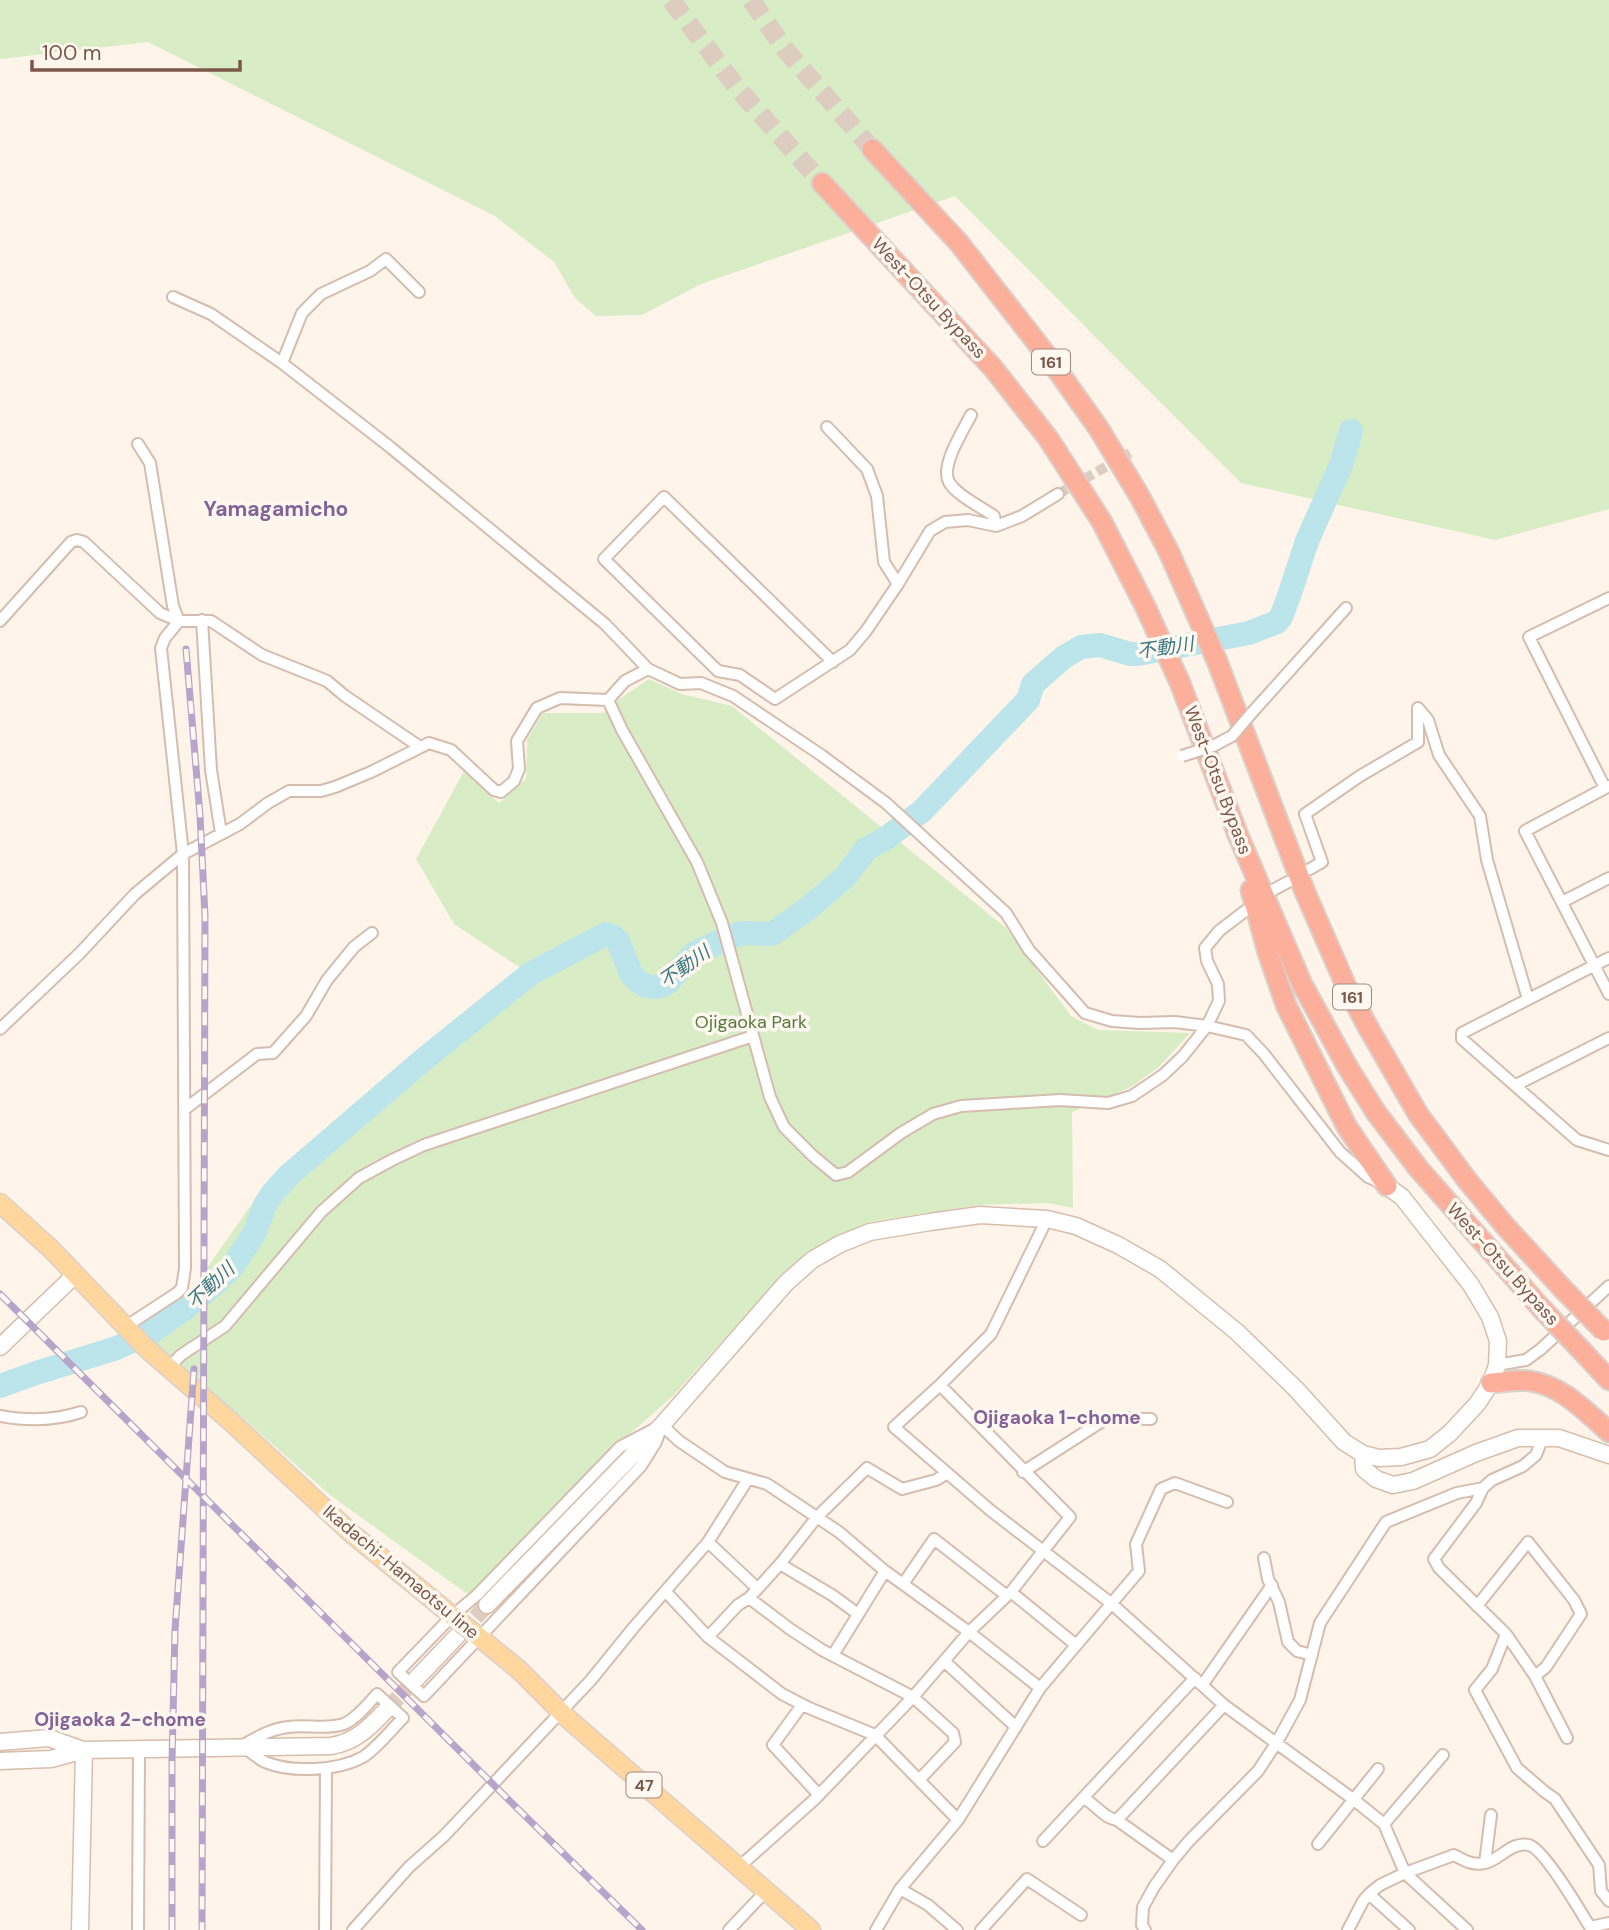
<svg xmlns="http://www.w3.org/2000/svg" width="1609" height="1930" viewBox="0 0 1609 1930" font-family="'DM Sans','Noto Sans JP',sans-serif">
	<rect width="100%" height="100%" fill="#fef4e9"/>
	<path fill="#d8edc5" d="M0,0h1609v509l-114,31 -254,-57 -286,-287 -254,88 -59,31 -46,1 -21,-18 -21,-36 -59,-46 -347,-174 -148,17z
		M649,679l33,15 50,12 274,222 65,88 27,14 92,3 -31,34 -28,20 -59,25 1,96 -25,-5 -69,2 -109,17 -49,22 -59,53 -89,99 -41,36 -158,160 -8,1 -136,-98 -100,-88 -93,-76 49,-33 77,-110 262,-217 -71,-47 -38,-65 48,-88 35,32 27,-24 1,-39 16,-27h60l15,-13z"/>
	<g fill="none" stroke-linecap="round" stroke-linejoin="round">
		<path stroke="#bbe5ea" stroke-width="24" d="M0,1386l36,-13 81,-25 36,-17 31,-22 31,-25 17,-17 22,-33 11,-29 7,-11 17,-19 134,-115 107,-86 76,-40 6,2 6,5 13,33 6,6 9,6 6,1 9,-1 7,-4 27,-29 35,-16 12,-4 30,1 34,-24 39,-33 21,-28 19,-10 37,-28 106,-111 5,-16 31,-27 17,-10 19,-2 30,9h8l111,-21 28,-11 4,-5 8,-21 18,-55 34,-76 10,-34"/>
		<path stroke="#ddcdc1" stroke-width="10" stroke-dasharray="10 5" stroke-linecap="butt" d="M1058,494l72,-41"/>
		<path stroke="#ddcdc1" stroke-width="16" stroke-dasharray="16 8" stroke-linecap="butt" d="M459,1635l28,-30
			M387,1709l29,-30"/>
		<path stroke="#ddcdc1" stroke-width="19" stroke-dasharray="19 10" stroke-linecap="butt" d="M671,0l67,89 84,94
			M751,0l33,48 88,101"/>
		<g stroke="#d4bdaf" stroke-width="14">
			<path id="street" d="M173,297l38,17 71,49 108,84 215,177 43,45 32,15 21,-1 32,13 88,59 65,48 120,110 23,37 56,63 27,8 28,2 35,-1 32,4 39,9 18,19 76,98 28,25 13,6
				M282,363l20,-50 19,-19 49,-23 16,-12 33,33
				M971,415c-8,16 -31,51 -22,67 7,13 32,25 45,34l2,10
				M827,427l40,42 10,27 7,66 14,22
				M202,620l9,150 10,63
				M0,621l71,-79 6,-2 7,2 76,71 19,8h32l51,34 65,26 18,15 75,51
				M833,662l-169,-165 -60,62 114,112 22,4 35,24 75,-49 16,-19 32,-47 32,-53 15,-9 23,-2 28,6 26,-10 36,-22
				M608,700l14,30 75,132 25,61 48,174 14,30 29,29 23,19 12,-3 53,-39 32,-19 28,-8 99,-6 48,3 24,-7 31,-21 20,-19 24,-30 12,-25 -1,-17 -11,-23 -2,-13 14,-17 26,-20
				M1418,708l10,12 11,35 41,61 7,44 41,139
				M1249,716l97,-108
				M1609,786l-84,45 84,163
				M1605,788l-76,-151 80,-39
				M1310,869l12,-7 -17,-48 55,-38 58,-34v-34
				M1273,890l15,-8
				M1562,902l47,-24
				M1609,958l-147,75v6l115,101 32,10
				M0,1029l79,-75 56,-60 48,-40 57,-30 28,-21 21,-12h32l14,-4 36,-15 58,-29 22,7 43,40 7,2 13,-11 5,-12 -2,-28 20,-33 23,-10 48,2 17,-19 23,-12
				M1516,1085l93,-47
				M185,1109l72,-55 16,-1 33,-37 21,-36 27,-33 18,-14
				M1047,1219l-56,115 -51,51 -46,42 96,83 122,94 112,101 129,94 31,25 21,49 62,57
				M125,1327l52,-34 5,-5 3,-20 -2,-414 -22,-206 4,-10 14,-17 -6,-15 -23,-143 -12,-19
				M1497,1365l29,-5 15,-11 68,-63
				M169,1368l12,-13 44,-29 96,-114 38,-34 33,-18 32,-15 329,-109
				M0,1416c27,5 54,5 81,-4
				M662,1425l-6,17 -15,24 -217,230 -26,-24 54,-56 25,-21 143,-148z
				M662,1425l17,16 46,31 42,12 72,48 46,39 84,61 71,56
				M1543,1437l-7,18 -13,11 -31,14 -9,8 -7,15 -42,56 5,9 67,66 -14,35 -17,21 42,78 28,24 10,7 44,66 2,26 8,10
				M1023,1472l84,-54 44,1
				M708,1542l49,46
				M1264,1558l4,21 11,23 9,40 9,9 15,4
				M780,1564l52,31 26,19
				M903,1584l31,-45 73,57
				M666,1592l42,45 74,57 27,14 66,27 83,85
				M1011,1592l65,53
				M749,1598l41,31 32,21 91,47 40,36 2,9 -36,38
				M1477,1606l51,-64 46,58 7,14 -35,53 -11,9
				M1506,1634l29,42 32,62
				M708,1637l30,-32 11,-7 31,-34 37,-47 50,-49 35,21 34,-9 10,-6
				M833,1655l52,-84
				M944,1661l72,66
				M1203,1684l69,-99
				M377,1694l26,24c-13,13 -25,29 -40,39 -25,14 -72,16 -98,5 -8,-4 -15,-11 -23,-16 15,-9 29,-17 46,-19 18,-3 38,3 56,-3 13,-6 24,-20 33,-30z
				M802,1705l-29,40 46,50
				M1117,1820l107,-115
				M1384,1824l59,-69
				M1043,1841l40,-43
				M1318,1844l60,-75
				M1173,1860l-56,-40c-14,-2 -21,-16 -34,-22l112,-120
				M1485,1863l6,-48
				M739,1867l76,-68 98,-102 56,-65 42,-40 59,-75 -130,-132
				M900,1889l28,16 29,25
				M1369,1894l40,36
				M138,1930l1,-181
				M325,1930l1,-162
				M353,1930l56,-63 35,-31 147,-156 43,-53 74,-85 40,-63
				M729,1930l37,-39
				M876,1930l24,-41 58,-69 82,-132 99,-117 -3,-27 25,-55 14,-6 52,19
				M981,1930l46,-51 54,36
				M1145,1930l-3,-5 1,-18 11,-20 19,-27 16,-19 69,-70 19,-29 23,-42 20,-77 66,-101 71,-29 26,-5
				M1348,1930l15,-29 6,-7 11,-9 25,-12 49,-18c9,5 19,11 31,8 15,-3 26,-22 44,-18 15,4 52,67 61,82l19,-4"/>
		</g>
		<g stroke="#d7bdac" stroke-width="19">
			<path id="secondary" d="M0,1347l75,-72
				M1363,1454l1,15 12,10 17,6 20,-4 63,-28 42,-15h41l50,17
				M487,1605l175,-180 124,-142 26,-23 28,-16 30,-12 60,-10 50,-7 67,4 29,7 42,19 42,24 77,63 58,56 49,54 19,12 16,4 22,-1 29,-8 20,-16 27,-29 14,-21 6,-18 1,-24 -8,-24 -19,-32 -69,-88 -15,-11
				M416,1679l41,-43
				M0,1742l49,-4 34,12
				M0,1761l51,-2 33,-9 247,-4c25,-4 39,-19 56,-37
				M80,1930l4,-180"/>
		</g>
		<g stroke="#dad0cc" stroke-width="21">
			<path id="primary" d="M0,1203l51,46 95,99 82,71 123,114 109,89
				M474,1633l44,36 48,48 245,213"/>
		</g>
		<g stroke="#dad0cc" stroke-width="23">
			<path id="highway" d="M872,149l87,94 89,114 51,72 41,68 29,55 48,109 88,231 41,94 23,43 49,85 49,66 39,47 57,62
				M822,183l171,185 55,70 54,84 44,86 34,75 58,152 64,149 45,82 28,45 43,57 123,140
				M1251,890l17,63 18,52 61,122 40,59
				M1583,1352l26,28
				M1491,1383c13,-1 27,-4 39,-2 33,5 55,30 79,51"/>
		</g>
		<use href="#street" stroke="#fff" stroke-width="10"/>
		<use href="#secondary" stroke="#fff" stroke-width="16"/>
		<use href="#primary" stroke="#ffd69e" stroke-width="18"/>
		<use href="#highway" stroke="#fcb09c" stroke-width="19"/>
		<g stroke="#b7a4ca" stroke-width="7">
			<path id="rail" d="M186,649l14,166 5,101 -3,1014
				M0,1294l520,517 122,119
				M172,1930v-169l3,-131 19,-261"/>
		</g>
		<use href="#rail" stroke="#fff8f0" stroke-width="4.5" stroke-dasharray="13" stroke-linecap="butt"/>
		<g stroke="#d4bdaf" stroke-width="14" stroke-linecap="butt">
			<path id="street-bridge" d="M1182,756l31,-10 19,-10 17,-20"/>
		</g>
		<g stroke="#dad0cc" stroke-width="21" stroke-linecap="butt">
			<path id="primary-bridge" d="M460,1622l14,11"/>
		</g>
		<g stroke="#dad0cc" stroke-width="23" stroke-linecap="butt">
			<path id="highway-bridge" d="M1563,1289l41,42
				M1541,1308l42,44"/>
		</g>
		<use href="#street-bridge" stroke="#fff" stroke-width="10"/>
		<use href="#primary-bridge" stroke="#ffd69e" stroke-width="18"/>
		<use href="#highway-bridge" stroke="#fcb09c" stroke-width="19"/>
	</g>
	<g text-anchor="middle" stroke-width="7" stroke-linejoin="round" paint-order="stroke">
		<g fill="#fff8f0" stroke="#a3887b" stroke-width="2">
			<rect x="1032" y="349.5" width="38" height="25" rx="5"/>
			<rect x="1333" y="984.5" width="38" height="25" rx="5"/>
			<rect x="626.5" y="1772.5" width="35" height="25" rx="5"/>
		</g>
		<g font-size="16" font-weight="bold" fill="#7b5849">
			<text x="1051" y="368">161</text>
			<text x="1352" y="1003">161</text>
			<text x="644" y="1791">47</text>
		</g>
		<g font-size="18" fill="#7b5849" stroke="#fff8f0">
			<text transform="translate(929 298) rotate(47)" y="6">West-Otsu Bypass</text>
			<text transform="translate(1218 780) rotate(69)" y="6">West-Otsu Bypass</text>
			<text transform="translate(1503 1264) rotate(48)" y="6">West-Otsu Bypass</text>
			<text transform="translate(401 1572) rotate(40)" y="6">Ikadachi-Hamaotsu line</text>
		</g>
		<g font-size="18" fill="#537b3d" stroke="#fff8f0">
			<text x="751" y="1028">Ojigaoka Park</text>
		</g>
		<g font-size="19" font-style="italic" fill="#3c7881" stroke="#fff8f0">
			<text transform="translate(1165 647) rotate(-8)" y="7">不動川</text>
			<text transform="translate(684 966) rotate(-35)" y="7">不動川</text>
			<text transform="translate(210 1285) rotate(-43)" y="7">不動川</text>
		</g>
		<g font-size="19" font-weight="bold" fill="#826297" stroke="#fff8f0">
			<text x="1057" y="1424">Ojigaoka 1-chome</text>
			<text x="120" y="1726">Ojigaoka 2-chome</text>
		</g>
		<g font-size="21" font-weight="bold" fill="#826297" stroke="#fff8f0">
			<text x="276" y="516">Yamagamicho</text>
		</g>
	</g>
	<path d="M32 60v10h208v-10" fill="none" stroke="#7b5849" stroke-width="3.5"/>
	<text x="42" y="60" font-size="21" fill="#7b5849" stroke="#fff8f0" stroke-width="5" paint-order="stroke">100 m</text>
</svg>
